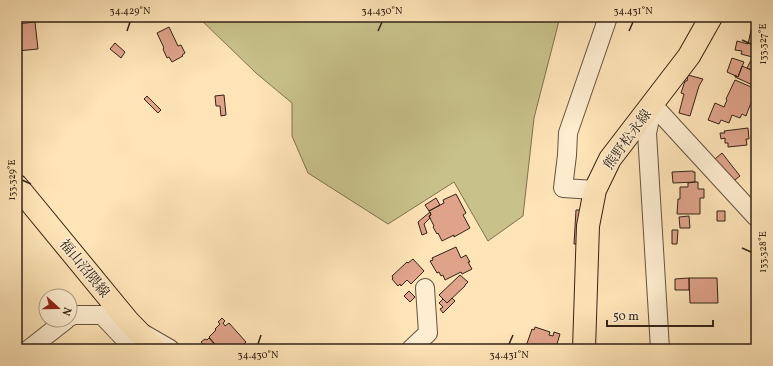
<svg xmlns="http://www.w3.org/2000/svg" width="773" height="366" viewBox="0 0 773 366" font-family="Vollkorn,'Noto Serif JP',serif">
	<rect width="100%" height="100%" fill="#fee4b7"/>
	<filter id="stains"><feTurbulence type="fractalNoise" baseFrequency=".005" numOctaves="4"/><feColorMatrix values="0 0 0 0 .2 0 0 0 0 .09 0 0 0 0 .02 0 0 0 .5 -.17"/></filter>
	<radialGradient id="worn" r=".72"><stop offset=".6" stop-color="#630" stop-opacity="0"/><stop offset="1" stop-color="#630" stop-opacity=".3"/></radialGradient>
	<path fill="#c8c189" stroke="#7e7250" d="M198,17h362l-26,101 -11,98 -35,25 -34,-59 -66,42 -80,-51 -16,-37v-33l-36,-30z"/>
	<path fill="#dfa38a" stroke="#342317" d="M754,17h2v41l-15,-4 1,-3 -7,-1 2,-9 11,3z
		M35,22l3,27 -21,2v-27z
		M169,27l9,19 3,-1 4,8 -3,2 1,1 -11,6 -3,-5 -2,1 -4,-9 1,-1 -7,-15z
		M115,43l10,9 -4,6 -11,-9z
		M732,58l12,4 -6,15 -11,-5z
		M751,60l5,3v9l-9,-4z
		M742,66l14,6v16l-1,-1v-1l-20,-9v-2l3,2z
		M688,75l15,4 -4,7 -9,30 -11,-3 5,-19 -3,-1 4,-12h2z
		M735,80l21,9 -2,3h2v5l-2,4 -2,-1 -6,16 -4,-2 -2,4 -8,-3 -3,8 -8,-3 -2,4 -11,-4 7,-17 9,4 3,-7 -1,-1z
		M224,95l2,20 -5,1 -1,-10h-4l-1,-10z
		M147,96l14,14 -3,3 -14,-14z
		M748,128l1,11h-3l1,6 -19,2v-4h-3v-5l-4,1 -1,-6h5l-1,-2z
		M722,153l18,23 -13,10 -10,-25 -2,-2z
		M752,165h4v22h-2z
		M693,171v1h2v10l-22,1 -1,-11z
		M695,182h3v7h6v9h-4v16h-23l1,-15h2v-12h8v-4z
		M456,194l10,19 -3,2 7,13 -16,9v-2l-12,6 -4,-8 -1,1 -4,-7 1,-1 -5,-10 2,-1 -2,-4 15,-8 -1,-3z
		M436,198l4,7 -11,6 -4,-6z
		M576,210h4l-2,34h-4z
		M717,211h8v10h-8z
		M430,212l1,3 -2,1 1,2 -6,6 3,9 -5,2 -4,-13z
		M689,216l1,12h-10l-1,-11z
		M672,230h6l-1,14h-5z
		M456,247l5,11 5,-3 4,7h-2l4,7 -10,5 -1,-2 -16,8 -2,-5 -2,1 -2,-4 -2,1 -7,-12 3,-1 -1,-2z
		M413,259l11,12 -13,13 -4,-4 -6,6 -1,-2 -2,2 -6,-7 1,-1 -1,-2 15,-14 1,1z
		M460,275l8,7 -3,3v1l-18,17 -8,-8z
		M689,278v12h-14v-11z
		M689,278h28l1,25h-28z
		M409,291l6,6 -5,5 -6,-6z
		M452,298l3,3 -12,12 -3,-4 3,-2 -4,-4 4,-4 4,4z
		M222,318l3,3 -2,2 2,3 4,-3 17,19 -8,7h-19l-10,-12 7,-7 -1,-1 5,-5 -2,-2z
		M535,327l15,5 -1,3 4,1 1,-4 6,2 -3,10 1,1 -2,4h-31l7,-20 2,1z
		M209,338l7,8 -4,3h-5l-6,-7 4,-3 2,1z"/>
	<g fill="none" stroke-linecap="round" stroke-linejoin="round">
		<g stroke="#66533f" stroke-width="20">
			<path id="minor" d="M653,105l-6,28 13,216
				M653,105l103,112
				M595,190l-32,-2 4,-33 1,-22 40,-116
				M70,317l3,-2h29l32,34
				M144,334l26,15
				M29,349l37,-29
				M411,349l17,-16 -3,-45"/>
		</g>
		<g stroke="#342317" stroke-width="24">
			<path id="major" d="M17,186l111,135 27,28
				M584,349l4,-123 7,-36 15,-31 79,-103 22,-39"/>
		</g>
		<use href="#minor" stroke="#feedd0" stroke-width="18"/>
		<use href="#major" stroke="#fee4b7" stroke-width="22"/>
	</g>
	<path fill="none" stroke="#342317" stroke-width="1.5" d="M127,31l3,-9M378,31l4,-9M629,31l4,-9M742,40l9,4M22,180l9,4M742,248l9,4M258,344l3,-9M509,344l4,-9"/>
	<g text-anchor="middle" stroke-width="3" stroke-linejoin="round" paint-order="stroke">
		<g font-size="14" fill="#342317" stroke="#feedd0">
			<text transform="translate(627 139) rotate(-54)" y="5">熊野松永線</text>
			<text transform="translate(85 268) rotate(51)" y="5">福山沼隈線</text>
		</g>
	</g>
	<rect width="773" height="366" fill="none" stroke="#fee4b7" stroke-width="44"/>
	<g transform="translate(58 308) rotate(111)"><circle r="19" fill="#feedd0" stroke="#ad9c86"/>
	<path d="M0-3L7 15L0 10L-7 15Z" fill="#8f2418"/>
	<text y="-6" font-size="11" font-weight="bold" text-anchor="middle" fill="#342317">N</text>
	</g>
	<path d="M607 320v6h106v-6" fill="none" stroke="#342317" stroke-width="2"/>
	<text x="613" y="320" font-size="12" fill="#342317" stroke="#feedd0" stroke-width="3" paint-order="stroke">50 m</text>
	<rect x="22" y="22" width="729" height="322" fill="none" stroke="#342317" stroke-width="1.5"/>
	<g font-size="10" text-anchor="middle" fill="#342317">
		<text x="130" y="14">34.429°N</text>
		<text x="382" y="14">34.430°N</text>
		<text x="633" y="14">34.431°N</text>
		<text transform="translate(762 44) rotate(-90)" y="4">133.327°E</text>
		<text transform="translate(11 180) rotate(-90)" y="4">133.329°E</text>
		<text transform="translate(762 252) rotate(-90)" y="4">133.328°E</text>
		<text x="258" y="358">34.430°N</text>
		<text x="509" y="358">34.431°N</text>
	</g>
	<rect width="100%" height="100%" filter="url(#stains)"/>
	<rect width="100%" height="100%" fill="url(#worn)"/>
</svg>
